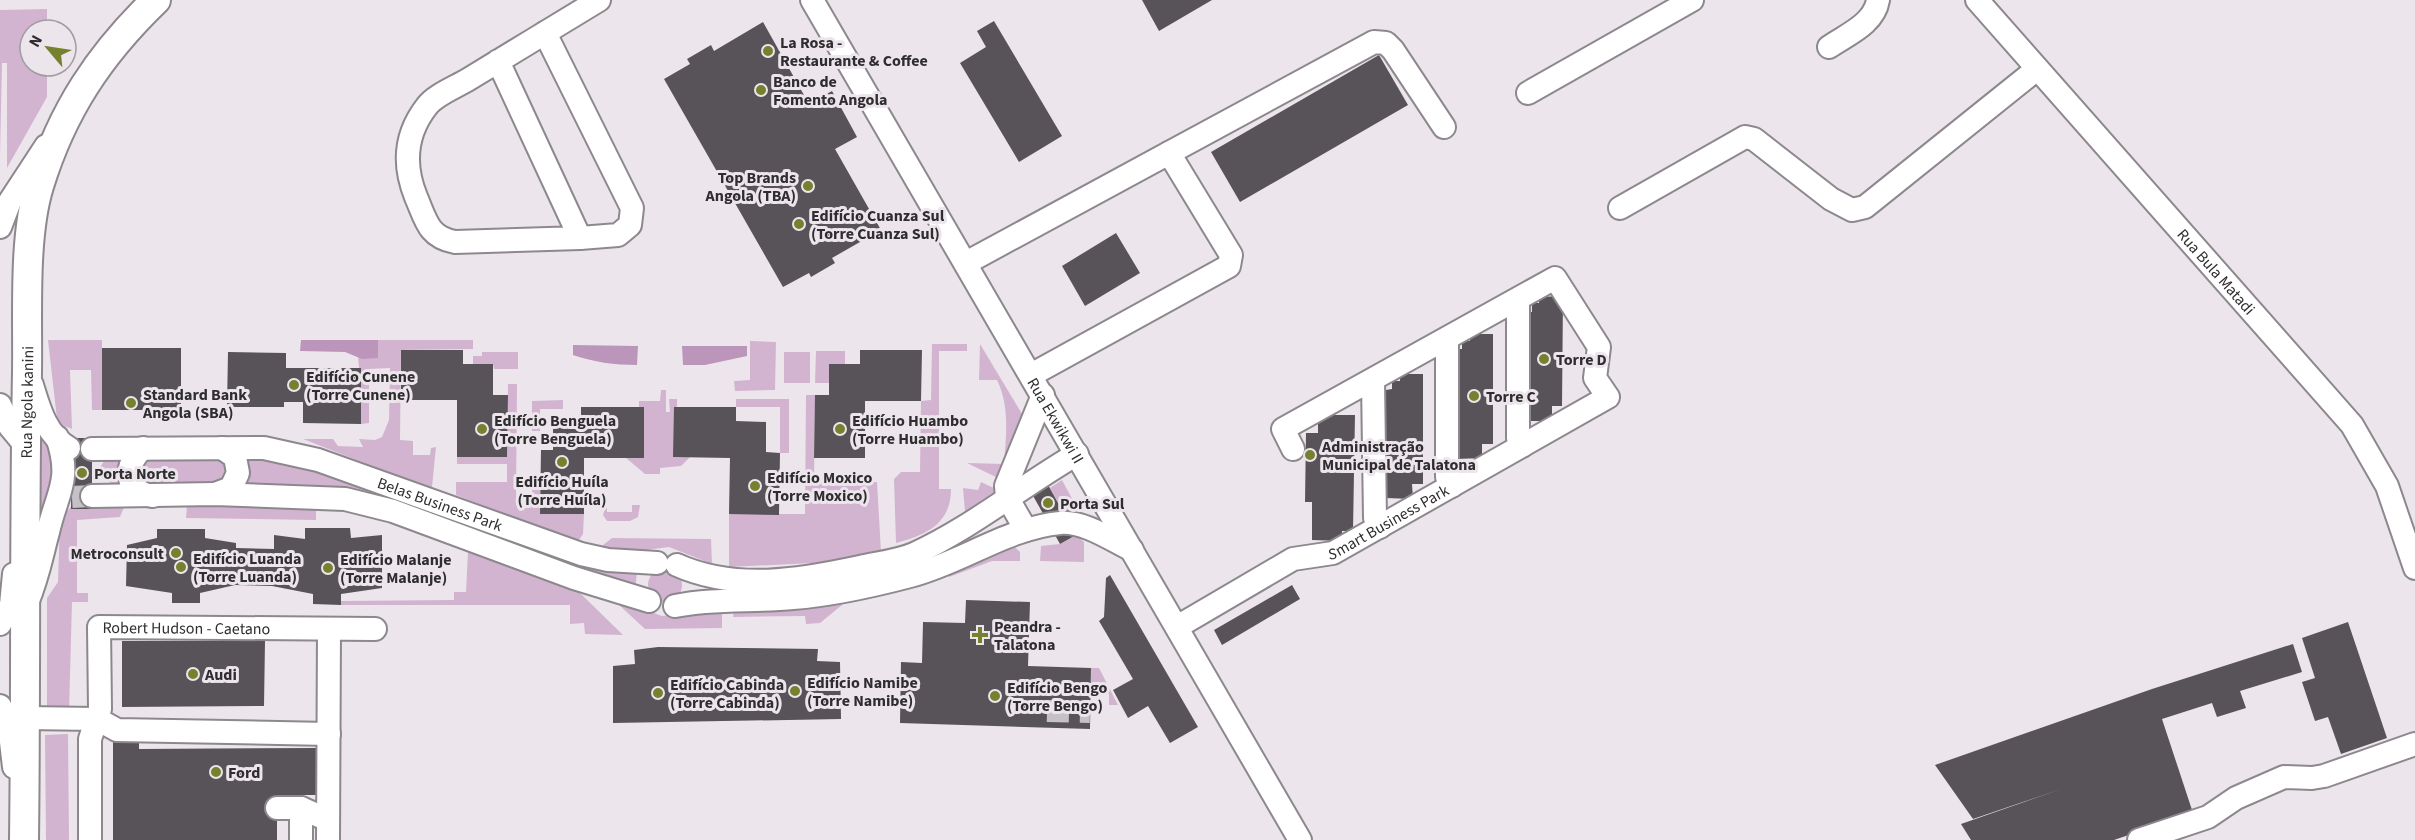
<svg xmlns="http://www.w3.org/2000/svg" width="2415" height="840" viewBox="0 0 2415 840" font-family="'Source Sans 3',sans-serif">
	<rect width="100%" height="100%" fill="#ece6ec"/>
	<path fill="#d2b4d1" d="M47,9v21h-17v36h17v31l-40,71v-105h-5l-2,94v-147z
		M48,340h54v70h-10l-1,-40h-21l2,59 -12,-5 -3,-5z
		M378,340h95v9l-72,1 -1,90 13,1v14h17l1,-7 5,-1 -4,40 -4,1 -125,-49h30l5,7 25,1 -4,-8 16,1 7,-3 7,-17 1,-52 -21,1v54l-8,1v-55l-2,-1 -1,-11 20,1z
		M750,341l26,1 -1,48 -40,1 -1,-10 16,-1z
		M932,344h35v7h-28v138h12c0,35 -25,46 -55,54l-2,-64 7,-7h19l1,-71 10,-1z
		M980,344l45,75 -25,60 -33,-16 37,1c2,-29 6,-57 -7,-84h-18z
		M816,351h29v13l-16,1v18h-14z
		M482,352h36v17h-24l-1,-5h-20v-8h9z
		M784,352h26v31h-26z
		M508,384h9l-1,114h16v-24h8v40h44l-1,20 -4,6 -5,1 -118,-46v-13h51v-18h-50v-7h50z
		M661,390h5v22h4l-1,-13h8v8h-3v50h16l-9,9 -21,2v6h-15l-19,-16 18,-51h-5v-6h21z
		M806,395h9l-1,87h63l4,70 -67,11 -85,4v-53h76z
		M736,399h53v54h-9v-46h-44z
		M563,400v9h-23v22h-8v-30z
		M41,434l8,2 7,52 -12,22 -6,1z
		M237,454l32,1 368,117 -2,19 -266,-95 -130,-7z
		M220,455l9,7 -5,23 -79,1 -9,-19 6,-9z
		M106,458h13l5,23 -11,3 -11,-6 -3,-9z
		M1062,480l20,37 -16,-1 -16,-28z
		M981,482l15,7 -4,7 -27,16 -2,-24 15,2z
		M607,502v10h25v-7h8l-2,12 -8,4h-23l-4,-6z
		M122,503l2,4 -4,10 -43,3v73h11v9h-16l-3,110 -22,1v-115l11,-16 2,-64 12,-12v3h19l1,-5z
		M187,505l129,2v13l-130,-2z
		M1076,535l8,7v20l-44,-1 1,-15 19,-2z
		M612,538l99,1 1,25 -43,-17 -46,6 -19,-3 -1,-5z
		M1015,547l5,5v9h-28l-43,16 -1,-5 48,-21z
		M468,552l109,38 46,45 -38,-1 -1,-11 -14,1v-19h-229v-4l113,-1v-8h12z
		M648 585a17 17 0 1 1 34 0a17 17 0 1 1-34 0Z
		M593,591l69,25 60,-6v18l-77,1 -28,-26z
		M847,601l-27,22 -14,1 -1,-8 -72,1 1,-7z
		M1091,668h8l19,37h-9v-11h-18z
		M68,734l1,106h-23l-1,-105z"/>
	<path fill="#bb96ba" d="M301,340h77v18l-16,1 -17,-7 -45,-1z
		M573,345l65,1 -1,19c-23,0 -43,-3 -64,-10z
		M682,346h65v10l-42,9h-22z"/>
	<path fill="#585358" d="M1142,0h70l-53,31z
		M994,21l68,115 -43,26 -59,-99 26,-16 -9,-16z
		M763,22l46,82 23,-13 25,46 -22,12 46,81 -49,28 3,5 -24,14 -2,-4 -26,14 -119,-208 26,-15 -3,-5 24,-14 3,6z
		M1379,55l29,50 -168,97 -29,-50z
		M1116,233l24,40 -55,33 -23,-40z
		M1563,296l-1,110h-10v15h-27l1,-109h6v-9h7v-6z
		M1470,334h23v110h-11v14l-26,1v-110h6v-8h8z
		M102,348h79v62h-79z
		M401,350h62v14h30v31h15l-1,62h-50v-57h-56z
		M860,350h62l-1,51h-56v57h-51l1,-63h14v-31h31z
		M228,352l58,1v15h75v56l-58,-1v-21h-19v5h-57z
		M1400,374h23v110h-11l1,15 -27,-1v-108l6,-1v-8h8z
		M581,407h63v51h-60v56h-44l1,-64h12v-29h28z
		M674,407h62v14l30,1v30l14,1 -1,62 -50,-1 1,-56 -57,-1z
		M1318,415h37l-2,116h-11v10l-30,-1v-38h-7l1,-69h12z
		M72,438h20v71h-21z
		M1038,467l38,68 -16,9 -38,-68z
		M305,528h45l1,10 31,-3v53l-41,6v11l-28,-1v-10l-41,-8 -37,-1 -35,8v10h-28v-10l-46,-7 1,-41 30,-7v-9h48v9l31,5v5l38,1v-14l31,4z
		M1110,575l88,152 -28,16 -22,-37 -20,12 -15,-28 20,-11 -34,-58 5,-4 2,-39z
		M1292,585l8,14 -78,46 -8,-15z
		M966,600l64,2 -2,64 63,2 -1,61 -190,-6 1,-61 21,1 1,-41 42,1z
		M2348,622l39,116 -46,16 -13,-37 -13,4 -13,-39 13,-4 -13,-40z
		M122,641h143l-1,65 -142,1z
		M2293,644l9,28 -62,19 6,17 -29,9 -5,-14 -50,16 31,94 -79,27h-143l-10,-16 103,-36 -91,31 -38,-54 217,-76z
		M658,647l160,2 -1,12 23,1 1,57 -228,4v-57l22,-2 -1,-14z
		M139,741v8l179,-1v47h-41v45h-164v-98z"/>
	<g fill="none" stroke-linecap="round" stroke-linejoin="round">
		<path stroke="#c6c1c6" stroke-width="22" stroke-dasharray="22 11" stroke-linecap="butt" d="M72,497l20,-1
			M1047,711l43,1"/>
		<g stroke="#8d888d" stroke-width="26">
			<g id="minor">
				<path id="s1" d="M812,0l488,840"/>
				<path id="s2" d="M1977,0l375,425 35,61 28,82"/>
				<path d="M545,33l87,175 -2,17 -12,10 -38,3"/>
				<path d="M1829,47c19,-13 45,-23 49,-47"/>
				<path d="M498,61l82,177 -125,4c-27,-5 -29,-22 -39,-45 -13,-32 -11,-63 11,-91 8,-11 29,-19 42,-27 43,-26 87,-53 130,-79"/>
				<path d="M1528,93l164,-93"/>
				<path d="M1620,208l125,-71 9,2 77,60 21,11 13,-3 172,-138"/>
				<path d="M0,227l10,-26 36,-55"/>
				<path d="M966,263l203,-110"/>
				<path d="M1518,300v138l4,8"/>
				<path d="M1447,340v137l5,9"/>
				<path d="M1031,375l198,-109 2,-11 -62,-102 205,-111 12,1 7,7 51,77"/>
				<path d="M1373,381l2,137 5,9"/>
				<path d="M32,385c7,23 14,50 37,63"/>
				<path d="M0,405l10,22 15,18 -1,10"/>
				<path d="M143,448c-20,17 -19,44 10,48"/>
				<path id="s3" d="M92,449l172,-1 54,12 263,94 27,6 49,3"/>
				<path d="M215,494l16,-6 7,-15 -3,-16 -13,-9"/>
				<path d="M92,496l123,-2 130,5 48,12 181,67 75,23"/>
				<path d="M1026,530l-19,-33 -1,-11 37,-91"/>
				<path d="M677,565c58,26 123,15 183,2 17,-4 38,-6 54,-13 57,-26 108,-68 163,-100"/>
				<path d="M27,603c11,-26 14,-45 21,-71 9,-40 24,-51 9,-95"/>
				<path d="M675,606c40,-8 79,-4 118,-8 39,-3 79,-12 117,-22 51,-13 97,-48 150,-53 24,-2 50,16 72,27"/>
				<path d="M0,624l11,-19 3,-31"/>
				<path id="s4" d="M1177,627l116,-68 40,-6 275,-156 -13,-19 4,-31 -44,-69 -272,151 10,20"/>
				<path d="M0,706l9,19 5,42"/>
				<path d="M25,718l72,1 20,11 212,4"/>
				<path d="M277,808h24l27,12"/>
				<path id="s5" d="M90,840v-101l10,-30 -1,-82 276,2"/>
				<path d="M301,840v-32"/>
				<path d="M328,840l1,-211"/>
				<path d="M2139,840l69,-23 28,-19 48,-21 28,1 12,-2 91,-32"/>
			</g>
		</g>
		<g stroke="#8d888d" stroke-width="32">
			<g id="major">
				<path id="s6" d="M24,840c2,-156 0,-312 3,-468 1,-55 -4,-134 12,-186 23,-75 60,-131 117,-186"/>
			</g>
		</g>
		<use href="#minor" stroke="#fff" stroke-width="22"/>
		<use href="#major" stroke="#fff" stroke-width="28"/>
	</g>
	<g fill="#75812e" stroke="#ece6ec" stroke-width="2">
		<circle cx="768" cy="51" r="6"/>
		<circle cx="761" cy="90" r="6"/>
		<circle cx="808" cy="186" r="6"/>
		<circle cx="799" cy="224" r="6"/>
		<circle cx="1544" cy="359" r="6"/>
		<circle cx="294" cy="385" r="6"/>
		<circle cx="1474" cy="396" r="6"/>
		<circle cx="131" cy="403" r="6"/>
		<circle cx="482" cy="429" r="6"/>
		<circle cx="840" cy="429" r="6"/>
		<circle cx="1310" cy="455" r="6"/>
		<circle cx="562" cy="462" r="6"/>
		<circle cx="82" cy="473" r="6"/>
		<circle cx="755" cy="486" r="6"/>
		<circle cx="1048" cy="503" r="6"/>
		<circle cx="176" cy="553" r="6"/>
		<circle cx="181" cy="567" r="6"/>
		<circle cx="328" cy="568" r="6"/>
		<path d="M977 626h6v6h6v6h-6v6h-6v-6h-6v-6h6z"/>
		<circle cx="193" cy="674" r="6"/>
		<circle cx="795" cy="691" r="6"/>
		<circle cx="658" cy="693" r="6"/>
		<circle cx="995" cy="696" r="6"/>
		<circle cx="216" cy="772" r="6"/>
	</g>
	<g text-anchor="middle" stroke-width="6" stroke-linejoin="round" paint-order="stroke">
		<g font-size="16" font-weight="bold" fill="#2f2d2f" stroke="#ece6ec" text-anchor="start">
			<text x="780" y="48">La Rosa -<tspan x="780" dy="18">Restaurante &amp; Coffee</tspan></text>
			<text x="773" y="87">Banco de<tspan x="773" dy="18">Fomento Angola</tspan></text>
			<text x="796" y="183" text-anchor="end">Top Brands<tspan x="796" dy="18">Angola (TBA)</tspan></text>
			<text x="811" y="221">Edifício Cuanza Sul<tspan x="811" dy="18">(Torre Cuanza Sul)</tspan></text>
			<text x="1556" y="365">Torre D</text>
			<text x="306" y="382">Edifício Cunene<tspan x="306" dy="18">(Torre Cunene)</tspan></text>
			<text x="143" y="400">Standard Bank<tspan x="143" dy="18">Angola (SBA)</tspan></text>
			<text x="1486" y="402">Torre C</text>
			<text x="494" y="426">Edifício Benguela<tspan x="494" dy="18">(Torre Benguela)</tspan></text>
			<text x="852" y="426">Edifício Huambo<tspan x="852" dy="18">(Torre Huambo)</tspan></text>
			<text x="1322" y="452">Administração<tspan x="1322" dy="18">Municipal de Talatona</tspan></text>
			<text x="94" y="479">Porta Norte</text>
			<text x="767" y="483">Edifício Moxico<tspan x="767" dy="18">(Torre Moxico)</tspan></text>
			<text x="562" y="487" text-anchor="middle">Edifício Huíla<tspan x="562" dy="18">(Torre Huíla)</tspan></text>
			<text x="1060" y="509">Porta Sul</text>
			<text x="164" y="559" text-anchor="end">Metroconsult</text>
			<text x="193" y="564">Edifício Luanda<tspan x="193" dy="18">(Torre Luanda)</tspan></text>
			<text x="340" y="565">Edifício Malanje<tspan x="340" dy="18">(Torre Malanje)</tspan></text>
			<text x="994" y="632">Peandra -<tspan x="994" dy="18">Talatona</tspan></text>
			<text x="205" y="680">Audi</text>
			<text x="807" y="688">Edifício Namibe<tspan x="807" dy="18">(Torre Namibe)</tspan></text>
			<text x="670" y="690">Edifício Cabinda<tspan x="670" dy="18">(Torre Cabinda)</tspan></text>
			<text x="1007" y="693">Edifício Bengo<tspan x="1007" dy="18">(Torre Bengo)</tspan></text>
			<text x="228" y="778">Ford</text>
		</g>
		<g font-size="16" fill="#2f2d2f" stroke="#ece6ec">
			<text dy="6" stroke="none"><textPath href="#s2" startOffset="362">Rua Bula Matadi</textPath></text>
			<text dy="6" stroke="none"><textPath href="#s6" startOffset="438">Rua Ngola kanini</textPath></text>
			<text dy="6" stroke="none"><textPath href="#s1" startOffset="486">Rua Ekwikwi II</textPath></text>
			<text dy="6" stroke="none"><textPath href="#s3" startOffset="357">Belas Business Park</textPath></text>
			<text dy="6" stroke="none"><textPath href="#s4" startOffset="238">Smart Business Park</textPath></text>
			<text dy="6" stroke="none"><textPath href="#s5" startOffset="302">Robert Hudson - Caetano</textPath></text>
		</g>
	</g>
	<g transform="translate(48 48) rotate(299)"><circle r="28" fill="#ece6ec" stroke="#a09ca0" stroke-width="1.5"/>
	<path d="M0-4.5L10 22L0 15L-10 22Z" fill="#75812e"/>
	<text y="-9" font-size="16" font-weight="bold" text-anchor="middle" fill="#2f2d2f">N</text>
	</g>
</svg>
